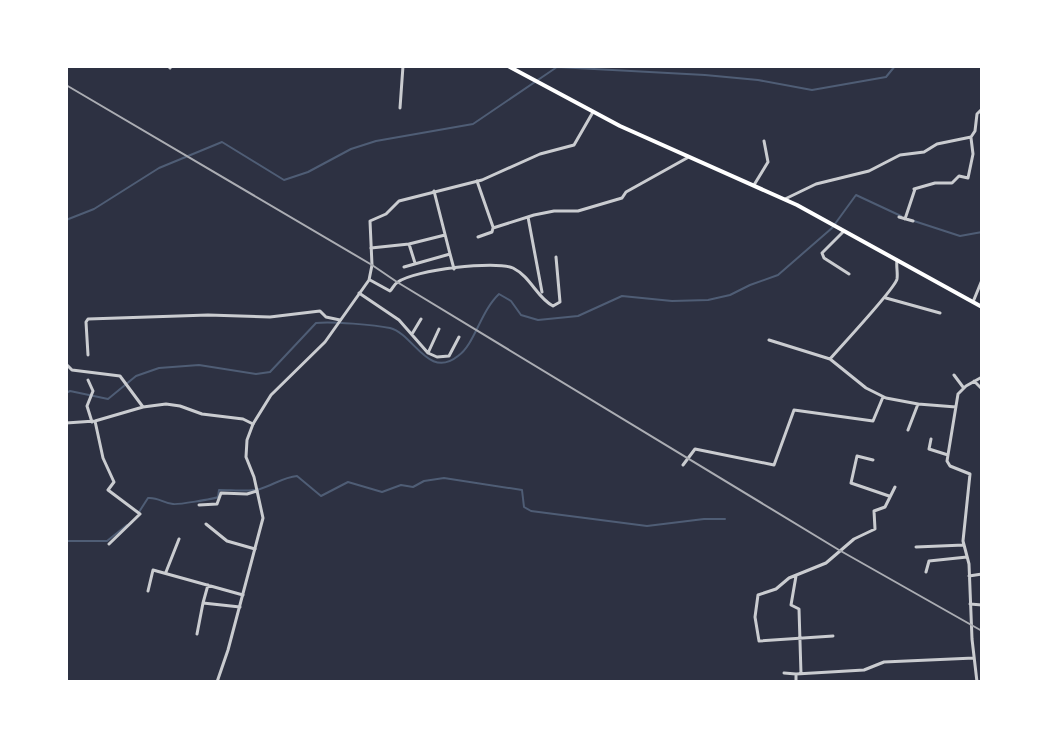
<svg xmlns="http://www.w3.org/2000/svg" width="1048" height="748" viewBox="0 0 1048 748" font-family="'Alegreya Sans',sans-serif">
	<rect width="100%" height="100%" fill="#2d3142"/>
	<g fill="none" stroke-linecap="round" stroke-linejoin="round">
		<path stroke="#4f5d75" stroke-width="2" d="M66,220l28,-11 65,-41 63,-26 62,38 24,-8 43,-23 25,-8 97,-17 84,-57 148,8 53,5 54,10 74,-13 9,-11
			M914,221l46,15 22,-4
			M66,393l4,-2 38,8 28,-23 23,-8 40,-3 57,9 14,-2 46,-49c15,-2 59,2 74,5 24,6 38,52 68,28 17,-12 22,-44 41,-62l12,7 10,14 17,5 40,-4 44,-20 50,5 36,-1 22,-5 20,-10 28,-10 54,-47 24,-33 45,21
			M139,512l9,-14c10,-1 15,5 25,6 3,1 41,-5 45,-7l1,-7c14,0 27,2 41,-1 13,-4 24,-12 37,-13l24,20 27,-14 34,10 19,-7 12,2 11,-6 20,-3 78,12 2,17 7,4 116,15 57,-7h21
			M66,541h41l20,-16"/>
		<path stroke="#caccd0" stroke-width="3" d="M170,68l1,-2
			M400,108l3,-42
			M477,181l16,46
			M754,185l14,-23 -4,-21
			M914,189l21,-6h17l7,-7 9,2 5,-24 -2,-16
			M785,199l31,-15 53,-13 31,-16 24,-3 13,-8 34,-7 4,-6 2,-17 5,-5
			M528,217l14,75
			M899,217l14,4
			M905,219l10,-30
			M844,231l-22,22 2,5 25,16
			M478,237l14,-5 1,-4 41,-13 20,-4h24l44,-13 4,-6 61,-34
			M371,248l38,-4
			M450,254l4,15
			M415,263l-6,-19 36,-9
			M404,267l46,-13 -16,-63
			M370,280l20,11c3,-3 4,-7 8,-9 16,-12 98,-22 115,-14 18,9 24,30 40,38l7,-4 -4,-45
			M359,293l40,27 29,33 9,4 12,-1 10,-19
			M886,298l54,15
			M973,302l9,-22
			M412,334l9,-15
			M769,340l61,19 36,29 20,10 32,6 38,3
			M428,353l11,-24
			M88,355l-2,-33 2,-3 120,-4 62,2 50,-6 6,6 14,3
			M830,359c11,-13 65,-70 67,-80 1,-6 -1,-13 0,-19
			M66,364l6,6 48,6 23,31
			M954,375l9,12
			M88,380l5,11 -6,15 5,16
			M974,381l8,8
			M95,421l8,37 11,24 -6,8 32,24 -31,30
			M66,423l29,-2 48,-14 23,-3 14,2 22,8 41,5 10,5
			M908,430l10,-26
			M931,439l-2,10 19,6
			M873,460l-16,-4 -6,27 38,13
			M683,465l12,-16 79,16 20,-55 79,11 10,-24
			M199,505l18,-1 4,-11 26,1 10,-3
			M206,524l21,17 28,8
			M916,547l48,-2
			M166,572l13,-33
			M926,572l3,-11 38,-4
			M796,576l-5,29 8,4 2,65
			M969,576l13,-2
			M208,585l-5,18 37,4
			M148,591l5,-21 90,25
			M970,604l12,1
			M197,634l6,-31
			M833,636l-74,5 -4,-24 3,-22 18,-6 13,-11 37,-15 28,-24 21,-10 -1,-18 11,-4 10,-20
			M784,673l12,1
			M796,682v-8l68,-4 20,-8 90,-4
			M977,682l-5,-43 -3,-75 -6,-23 7,-67 -20,-8 -3,-5 11,-67 8,-8 16,-9"/>
		<path stroke="#caccd0" stroke-width="3" d="M217,682l11,-32 35,-132 -9,-41 -8,-20 1,-17 6,-16 18,-29 54,-53 44,-62 3,-15 -2,-44 16,-7 13,-13 83,-21 58,-26 34,-9 19,-33"/>
		<path stroke="#fff" stroke-width="4" d="M508,66l112,60 177,79 185,102"/>
		<path stroke="#abadb3" stroke-width="2" d="M66,85l306,180 25,17 442,268 143,81"/>
	</g>
	<rect width="1048" height="748" fill="none" stroke="#ffffff" stroke-width="136"/>
</svg>
